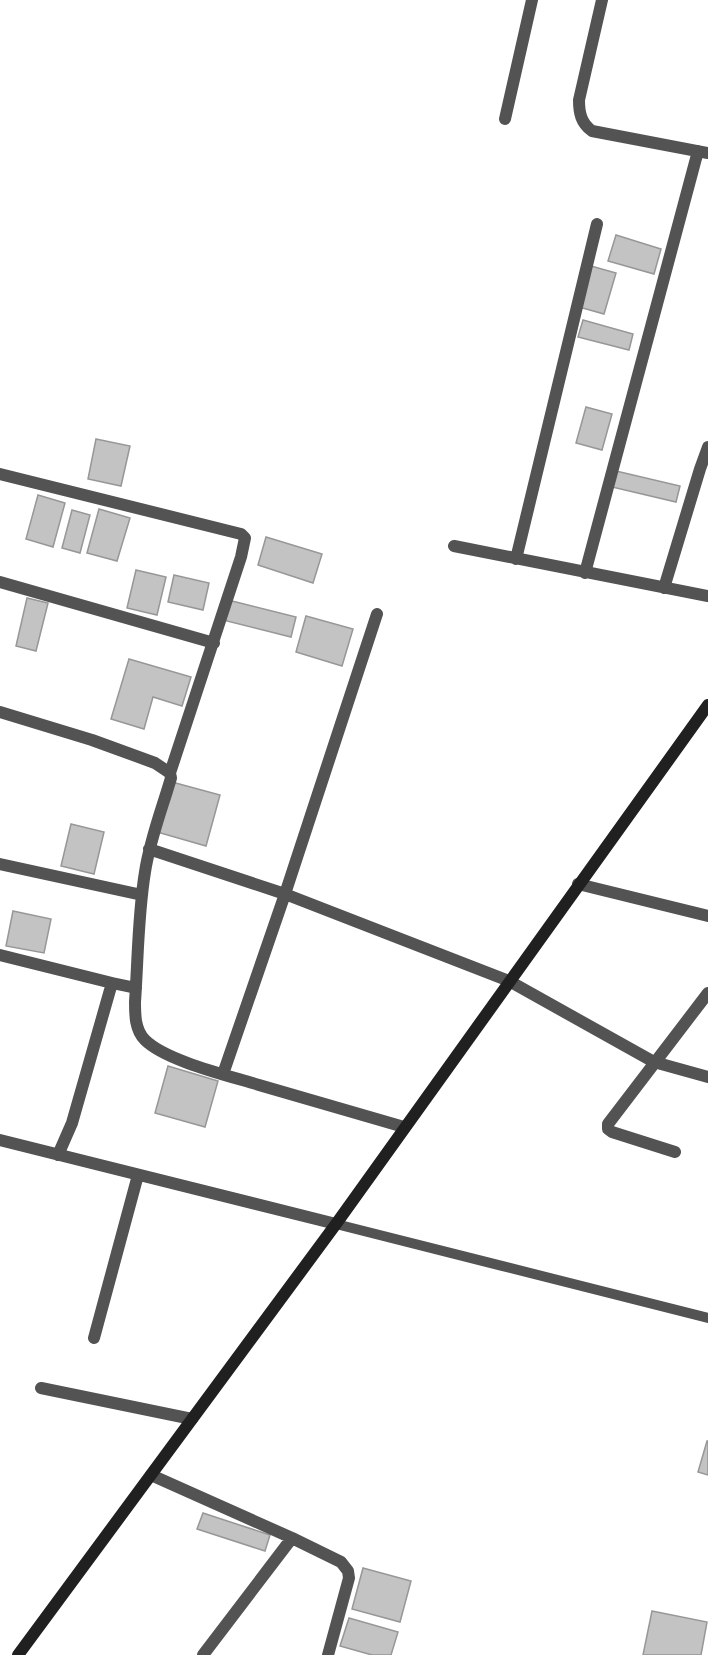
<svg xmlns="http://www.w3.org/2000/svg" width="708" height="1655" viewBox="0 0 708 1655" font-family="'Varela Round',sans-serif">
	<rect width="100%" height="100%" fill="#fff"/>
	<path fill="#c3c3c3" stroke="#979797" stroke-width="1.5" d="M616,235l45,14 -7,25 -46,-13z
		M591,266l25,7 -12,41 -25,-7z
		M583,320l50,14 -4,16 -51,-13z
		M586,407l26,7 -10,36 -26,-7z
		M96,439l34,7 -9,40 -33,-7z
		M616,471l64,15 -4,16 -64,-15z
		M38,495l27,8 -12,44 -27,-8z
		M99,509l31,9 -13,43 -30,-8z
		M72,510l18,5 -10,38 -18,-5z
		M266,537l56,17 -9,29 -55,-18z
		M136,570l30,7 -9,38 -30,-7z
		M174,575l35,8 -6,27 -35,-8z
		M27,598l21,5 -12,48 -20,-5z
		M228,600l68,17 -5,20 -68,-17z
		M306,616l47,13 -11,37 -46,-14z
		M129,659l62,18 -9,29 -29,-9 -9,32 -33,-10z
		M172,782l48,13 -14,51 -49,-14z
		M71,824l33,8 -10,42 -33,-8z
		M13,911l38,8 -7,34 -38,-7z
		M168,1066l50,15 -13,46 -50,-14z
		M707,1441h1v34l-10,-3z
		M203,1513l67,22 -5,16 -68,-22z
		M363,1568l48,13 -11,41 -48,-13z
		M652,1611l55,11 -6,33h-58z
		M349,1618l49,14 -7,23h-19l-32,-9z"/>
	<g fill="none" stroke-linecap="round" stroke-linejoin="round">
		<path stroke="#535353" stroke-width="10" d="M336,1224l372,94"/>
		<path stroke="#535353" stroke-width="12" d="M602,0l-23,100c0,13 2,23 13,31l116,22
			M505,119l27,-119
			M0,474l241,60 4,4 -4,19 -71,216
			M454,546l254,50
			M516,559l81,-335
			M585,573l113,-422
			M0,582l214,61
			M664,588l36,-119 8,-22
			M377,614l-92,280 224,87 145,81 54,15
			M0,712l92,28 63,23 15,10 1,5c-9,31 -21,61 -26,94 -7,42 -7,87 -10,130 0,13 0,28 10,38 21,21 85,36 114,45 48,14 97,28 145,42
			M149,849l136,45 -62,180
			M0,864l142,31
			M578,884l130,32
			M0,955l112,28 24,5
			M0,1140l336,84
			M675,1152l-63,-20 -4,-3v-5l100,-131
			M58,1155l14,-32 40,-140
			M94,1338l44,-163
			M41,1388l151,31
			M151,1475l141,63 49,24 7,9 1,7 -21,77
			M203,1655l89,-117"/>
		<path stroke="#202020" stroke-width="12" d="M18,1655l318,-431 372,-519"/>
	</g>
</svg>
